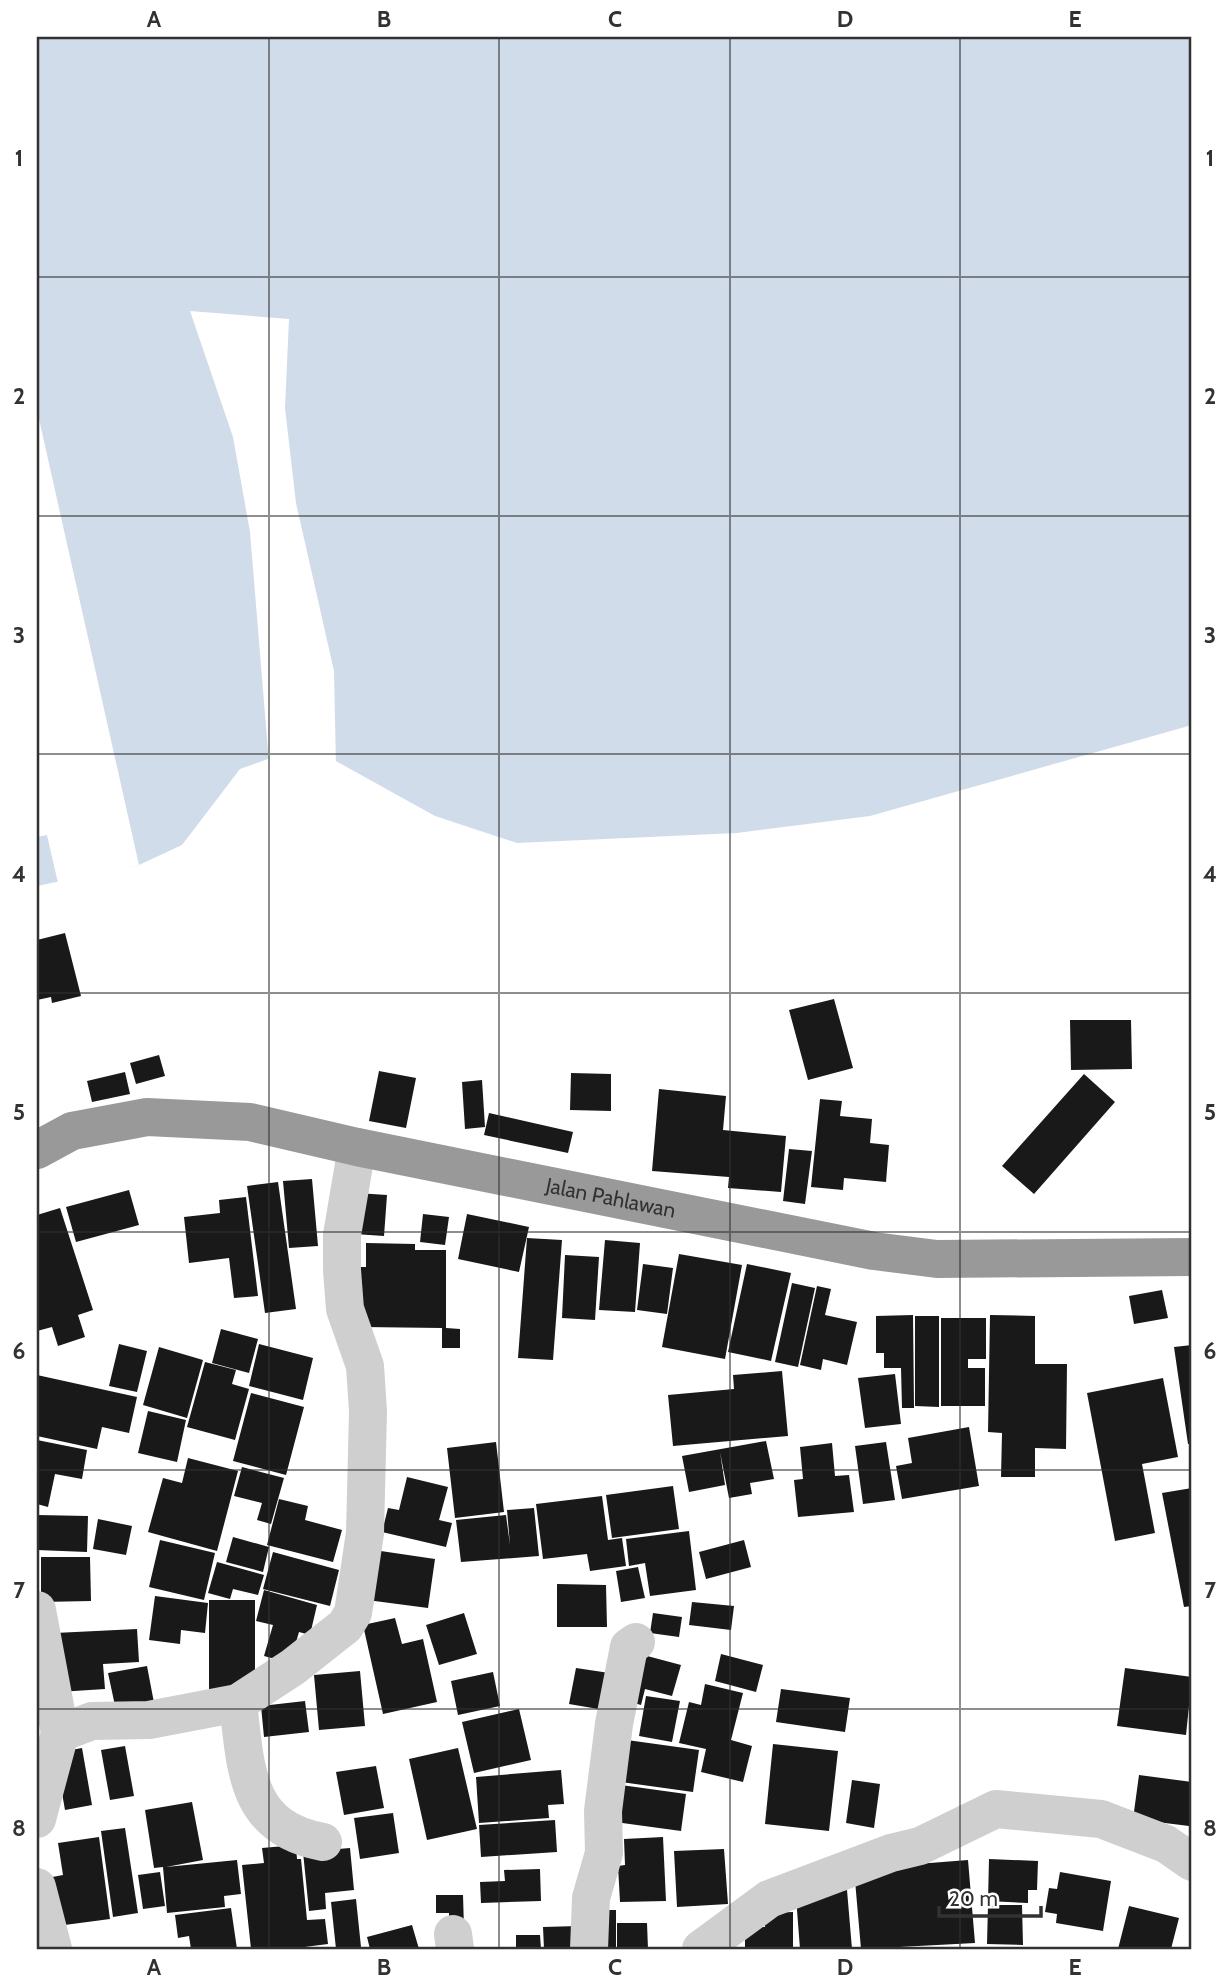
<svg xmlns="http://www.w3.org/2000/svg" width="1229" height="1986" viewBox="0 0 1229 1986" font-family="Cabin,sans-serif">
	<rect width="100%" height="100%" fill="#fff"/>
	<path fill="#d1dcea" d="M37,37h1155v688l-322,91 -133,17 -220,10 -82,-27 -128,-71 -67,24 -58,76 -43,20 -102,21z"/>
	<path fill="#fff" d="M190,311l99,8 -4,89 11,95 38,168 2,95 -29,-17 -38,14 -19,-231 -17,-95z
		M37,410l102,455 -81,18 -11,-48 -10,2z"/>
	<path fill="#191919" d="M65,933l16,63 -29,7 -1,-6 -14,3v-60z
		M834,999l19,69 -45,12 -19,-70z
		M1070,1020h61l1,49 -61,1z
		M159,1055l6,21 -29,8 -6,-21z
		M379,1071l37,7 -10,50 -37,-7z
		M125,1072l5,22 -38,8 -5,-21z
		M571,1073l40,1v37l-41,-1z
		M1084,1074l31,28 -81,92 -32,-28z
		M482,1080l3,47 -20,2 -3,-47z
		M659,1089l67,7 -3,34 63,6 -5,56 -53,-4 1,-11 -77,-6z
		M820,1099l22,2 -2,15 32,3 -2,24 19,2 -3,37 -42,-4 -1,12 -32,-3z
		M489,1113l84,19 -5,21 -84,-18z
		M789,1149l23,2 -7,53 -22,-3z
		M312,1179l6,67 -29,2 -6,-67z
		M278,1182l18,127 -31,4 -18,-127z
		M129,1190l10,35 -63,17 -10,-35z
		M357,1193l30,2 -3,41 -29,-2z
		M246,1197l12,99 -24,2 -5,-40 -40,5 -5,-46 36,-4 -1,-13z
		M60,1208l33,102 -15,5 7,22 -27,9 -6,-19 -15,4v-116z
		M423,1214l26,3 -4,28 -25,-3z
		M467,1214l62,13 -10,45 -61,-13z
		M527,1238l35,2 -9,120 -35,-2z
		M605,1240l35,3 -5,69 -36,-2z
		M366,1243l49,1v6h31v78l14,1v19h-18v-20l-79,-1 -13,-60h16z
		M679,1254l63,11 -17,94 -63,-12z
		M565,1255l34,2 -4,63 -33,-2z
		M643,1264l30,4 -6,46 -30,-4z
		M747,1264l44,9 -20,88 -43,-9z
		M792,1283l23,5 -17,79 -23,-5z
		M817,1286l14,3 -6,26 32,7 -10,43 -24,-6 -2,11 -21,-5z
		M1162,1290l6,28 -34,6 -5,-28z
		M913,1315l1,93h-12l-1,-40h-17v-15h-8v-37z
		M990,1315l45,1v48h32l-1,85 -31,-1v29h-34l1,-44 -14,-1z
		M915,1316h24v91l-24,-1z
		M941,1318h45v41h-18v9h17v38h-44z
		M221,1329l37,10 -9,34 -37,-10z
		M119,1344l28,7 -10,41 -28,-6z
		M259,1344l54,14 -10,42 -54,-14z
		M1192,1345v99h-4l-14,-97z
		M159,1347l44,13 -16,58 -44,-13z
		M205,1362l31,8 -4,14 17,5 -14,51 -48,-13z
		M782,1371l6,65 -115,10 -5,-51 66,-6 -1,-14z
		M895,1374l6,50 -36,4 -7,-50z
		M37,1375l100,22 -8,36 -27,-6 -5,22 -60,-13z
		M1163,1378l15,79 -36,7 13,69 -40,8 -28,-148z
		M251,1393l53,14 -18,68 -53,-14z
		M148,1411l38,9 -9,42 -39,-9z
		M969,1427l10,59 -77,13 -6,-33 16,-3 -4,-25z
		M37,1440l50,10 -5,29 -27,-5 -7,33 -11,-3z
		M766,1441l8,38 -24,4 2,11 -23,4 -9,-46 5,33 -36,7 -7,-36z
		M496,1442l8,70 -49,6 -8,-70z
		M886,1442l9,58 -32,4 -8,-58z
		M832,1443l3,33 14,-1 5,37 -56,5 -4,-37 9,-1 -3,-32z
		M188,1458l50,13 -21,80 -69,-19 15,-54 19,5z
		M242,1467l42,11 -13,46 -14,-4 5,-17 -28,-7z
		M407,1477l41,10 -9,33 13,3 -6,24 -64,-15 6,-24 11,2z
		M673,1486l6,43 -67,9 -6,-43z
		M1192,1488v118l-8,1 -22,-114z
		M602,1496l6,44 14,-2 4,28 -36,5 -3,-17 -44,5 -7,-55z
		M279,1499l29,7 -3,14 37,10 -9,32 -66,-17z
		M534,1508l5,48 -78,6 -5,-42 50,-5 4,30 -3,-35z
		M37,1515l51,1 -1,36 -50,-2z
		M98,1519l34,7 -6,29 -33,-6z
		M689,1531l7,59 -46,6 -5,-33 -16,3 -3,-27z
		M233,1537l36,10 -6,25 -37,-10z
		M160,1540l55,13 -11,47 -55,-13z
		M744,1540l7,27 -45,12 -7,-27z
		M374,1550l61,9 -7,49 -61,-8z
		M273,1552l66,18 -9,36 -67,-17z
		M41,1557h49l1,44 -50,1z
		M217,1562l47,13 -6,20 -25,-6 -3,10 -22,-6z
		M638,1567l7,31 -24,4 -5,-31z
		M557,1584l49,1 1,42h-50z
		M264,1590l53,15 -7,30 -11,-3 -9,31 -26,-7 9,-31 -17,-4z
		M155,1596l53,7 -3,30 -24,-3 -1,14 -31,-4z
		M209,1600h46v89h-46z
		M692,1602l42,4 -3,24 -42,-5z
		M464,1613l13,41 -38,11 -13,-40z
		M653,1613l29,4 -3,20 -29,-4z
		M395,1618l7,26 21,-5 14,63 -54,12 -20,-89z
		M137,1629l2,33 -36,2 2,25 -46,3 -4,-59z
		M636,1653l45,12 -9,31 -27,-7 -4,16 -18,-5z
		M721,1654l42,11 -7,27 -41,-11z
		M147,1666l8,42 -38,7 -9,-42z
		M576,1668l40,6 -6,37 -41,-7z
		M1125,1668l67,9 -6,58 -69,-9z
		M360,1671l5,55 -46,4 -5,-55z
		M493,1672l7,34 -42,9 -7,-34z
		M705,1684l38,9 -12,47 21,6 -9,36 -42,-10 5,-23 -27,-6 10,-41 12,3z
		M781,1689l69,9 -5,34 -69,-10z
		M646,1696l34,5 -8,41 -33,-6z
		M305,1701l4,31 -45,5 -3,-31z
		M519,1709l12,51 -57,13 -12,-51z
		M627,1740l72,10 -6,42 -72,-10z
		M773,1744l65,7 -9,80 -64,-7z
		M125,1746l9,50 -24,4 -9,-50z
		M82,1748l10,57 -27,5 -10,-57z
		M458,1748l19,81 -50,11 -18,-81z
		M376,1766l8,42 -40,7 -8,-43z
		M561,1770l3,34 -16,1 1,13 -70,5 -3,-46z
		M1139,1775l53,7 -3,44 -56,-7z
		M852,1780l28,4 -6,44 -28,-5z
		M621,1785l65,9 -5,37 -66,-9z
		M192,1802l11,58 -37,7 71,-7 4,34 -17,2 1,11 -58,6 -4,-46 -9,1 -9,-58z
		M393,1813l6,40 -39,6 -6,-41z
		M555,1820l2,32 -76,5 -2,-32z
		M125,1828l13,85 -25,4 -12,-86z
		M99,1837l11,82 -53,7 -15,-47 21,-4 -5,-32z
		M663,1837l3,64 -46,1 -2,-36 7,-1 -1,-26z
		M296,1845l1,14h4l6,61 18,-1 3,25 -39,5h-38l-9,-84 22,-2 -2,-15z
		M350,1848l4,42 -29,3 1,16 -17,2 -6,-59z
		M724,1849l4,55 -51,3 -3,-56z
		M989,1859l49,2 -1,29h-9v13l-40,-2z
		M968,1860l7,83 -114,6 -7,-80z
		M540,1869l1,32 -60,2 -1,-21 25,-1 -1,-11z
		M160,1872l5,34 -22,3 -5,-34z
		M1060,1872l51,9 -8,50 -47,-8 1,-9 -12,-2 4,-24 8,1z
		M847,1890l5,59h-52l-4,-52z
		M436,1895h27l1,33h-15v-15h-13z
		M356,1899l5,48 -25,2 -5,-47z
		M988,1905h34l1,40 -36,-1z
		M1129,1906l50,12 -8,31h-53z
		M231,1908l6,41h-46l-2,-13 -11,2 -3,-23z
		M595,1910h21v39h-21z
		M793,1912v37h-48v-22h20v-14z
		M617,1923h30l1,26h-31z
		M412,1925l7,24h-49l-3,-12z
		M578,1926l1,23h-35l-1,-22z
		M516,1935h24l1,14h-25z"/>
	<g fill="none" stroke-linecap="round" stroke-linejoin="round">
		<path stroke="#cfcfcf" stroke-width="38" d="M37,1610l23,123
			M238,1703c8,66 7,125 85,139
			M37,1819l23,-86 32,-12 57,-1 89,-17 55,-36 52,-41 8,-13 12,-80 3,-122 -3,-45 -20,-57 -3,-39v-35l15,-88
			M37,1887l16,62
			M453,1934l2,15
			M589,1949l2,-51 13,-45 -1,-42 11,-87 15,-77 7,-5
			M701,1949l68,-50 122,-46 29,-7 76,-37 105,10 65,25 26,18"/>
		<path stroke="#999" stroke-width="38" id="s1" d="M37,1150l35,-19 75,-14 103,5 107,25 517,104 63,8 255,-2"/>
	</g>
	<path fill="none" stroke="#323232" stroke-width="2" stroke-opacity="0.55" d="M269,37v1912M499,37v1912M730,37v1912M960,37v1912M37,277h1155M37,516h1155M37,754h1155M37,993h1155M37,1232h1155M37,1470h1155M37,1709h1155"/>
	<g text-anchor="middle" stroke-width="7" stroke-linejoin="round" paint-order="stroke">
		<g font-size="21" fill="#323232" stroke="#fff">
			<text dy="7" stroke="none"><textPath href="#s1" startOffset="588">Jalan Pahlawan</textPath></text>
		</g>
	</g>
	<rect width="1229" height="1986" fill="none" stroke="#ffffff" stroke-width="77"/>
	<path d="M939 1906v10h102v-10" fill="none" stroke="#323232" stroke-width="3.5"/>
	<text x="949" y="1906" font-size="21" fill="#323232" stroke="#ffffff" stroke-width="5" paint-order="stroke">20 m</text>
	<rect x="38" y="38" width="1152" height="1910" fill="none" stroke="#323232" stroke-width="2.5"/>
	<g font-size="23" text-anchor="middle" font-weight="bold" fill="#323232">
		<text x="154" y="27">A</text>
		<text x="384" y="27">B</text>
		<text x="615" y="27">C</text>
		<text x="845" y="27">D</text>
		<text x="1075" y="27">E</text>
		<text x="19" y="166">1</text>
		<text x="1210" y="166">1</text>
		<text x="19" y="404">2</text>
		<text x="1210" y="404">2</text>
		<text x="19" y="643">3</text>
		<text x="1210" y="643">3</text>
		<text x="19" y="882">4</text>
		<text x="1210" y="882">4</text>
		<text x="19" y="1120">5</text>
		<text x="1210" y="1120">5</text>
		<text x="19" y="1359">6</text>
		<text x="1210" y="1359">6</text>
		<text x="19" y="1598">7</text>
		<text x="1210" y="1598">7</text>
		<text x="19" y="1836">8</text>
		<text x="1210" y="1836">8</text>
		<text x="154" y="1975">A</text>
		<text x="384" y="1975">B</text>
		<text x="615" y="1975">C</text>
		<text x="845" y="1975">D</text>
		<text x="1075" y="1975">E</text>
	</g>
</svg>
